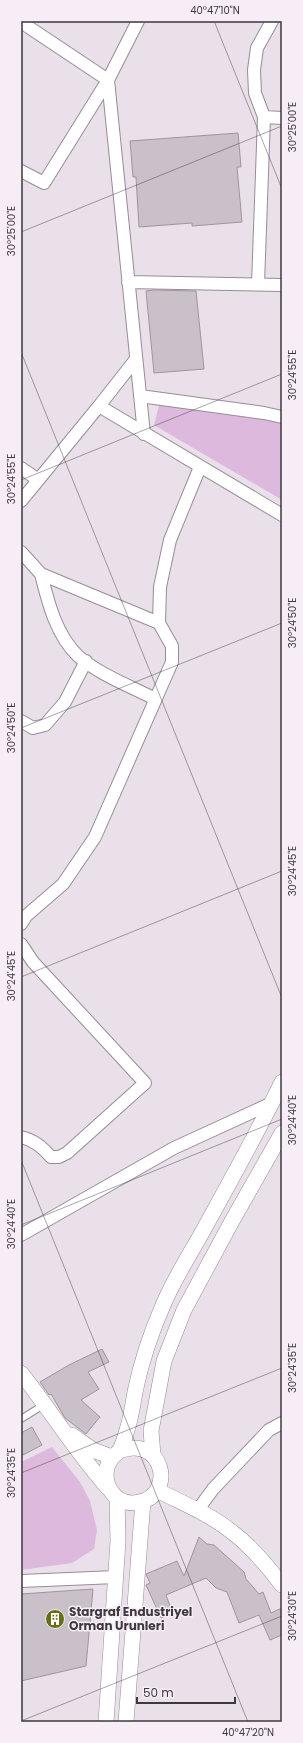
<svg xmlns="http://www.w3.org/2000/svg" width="303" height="1743" viewBox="0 0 303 1743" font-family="Poppins,sans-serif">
	<rect width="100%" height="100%" fill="#e9e0e9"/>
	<path fill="#ddb9de" d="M160,401l122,21v78l-128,-75z
		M52,1447l28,35 10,19 7,29 -3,19 -22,14 -51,7v-108z"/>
	<path fill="#c9c0c9" stroke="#9e959e" d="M238,133l3,34h-4l5,55 -50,4v-3l-53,4 -3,-50h-3l-3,-36z
		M154,290l42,1 8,78 -50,4 -8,-82z
		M102,1349l7,13 -21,10 11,17 -18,11 19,17 -14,17 -21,-16 -14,-24 -2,1 -9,-13 29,-17z
		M32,1427l10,18 -21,11v-23z
		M199,1537l8,7 7,1 30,27 2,7 13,15 4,-2 8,21 11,-5v27l-12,5 -11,-25 -20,8 -12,-31 -11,-4 -10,-10 -40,17 7,19 -12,4 -15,-33 4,-2 -4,-9 31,-13 7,15z
		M93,1589l-7,77 -65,15v-87z"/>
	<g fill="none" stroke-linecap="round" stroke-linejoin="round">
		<g stroke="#968d96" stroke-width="8">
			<path id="service" d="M21,1419l24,-15"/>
		</g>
		<g stroke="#968d96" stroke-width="14">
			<path id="minor" d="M21,22l87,58 36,354
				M264,117l18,1
				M21,171l23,12 64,-103 30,-59
				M128,282l154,3
				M258,284l6,-167 -9,-24 -1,-23 3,-22 15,-27
				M140,396l124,17 18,4
				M99,406l37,-47
				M21,468l16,11
				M21,501l78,-95 183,109
				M21,552l20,22 118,49
				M41,574c7,28 15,61 37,82 22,19 52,30 77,43
				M21,721l12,7 12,-3 20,-23 21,-41
				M21,924l5,-8 37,-32 32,-47 77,-175v-16l-13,-23 1,-36 10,-47 30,-73
				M21,944l12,18 112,121 -78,70 -8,4h-8c-9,-10 -17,-17 -30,-20
				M21,1235l153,-87 98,-45
				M197,1511l16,-22 56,-59 13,-7
				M21,1581l95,-4"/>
		</g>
		<g stroke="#968d96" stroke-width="16">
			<path id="tertiary" d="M21,1373c30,38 55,79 87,115
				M72,1435l21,15 19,7
				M119,1451c45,-17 57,44 20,51 -8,2 -17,0 -23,-5 -11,-10 -13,-26 -5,-38 3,-4 7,-6 9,-9 3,-6 5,-13 7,-20 4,-12 6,-26 8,-38 6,-29 17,-62 29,-89 11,-26 27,-50 40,-74 27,-49 54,-97 78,-147
				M153,1455l-2,-24 13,-70 20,-51 48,-89 50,-88
				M157,1490c25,13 53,24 75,42 19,14 35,34 50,53
				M106,1722l12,-181 -1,-43
				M126,1722l17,-221"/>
		</g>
		<use href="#service" stroke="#fff" stroke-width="6"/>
		<use href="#minor" stroke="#fff" stroke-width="12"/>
		<use href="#tertiary" stroke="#fff" stroke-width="15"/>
	</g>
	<path fill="none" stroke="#3d393d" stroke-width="1" stroke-opacity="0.45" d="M214,21l68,168M21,232l261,-106M21,352l261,646M21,480l261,-106M21,728l261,-105M21,977l261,-106M21,1160l227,562M21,1225l261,-106M21,1473l261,-105M21,1721l261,-105"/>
	<defs>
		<g id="building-disc" transform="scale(1)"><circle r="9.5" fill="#667018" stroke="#f7edf7"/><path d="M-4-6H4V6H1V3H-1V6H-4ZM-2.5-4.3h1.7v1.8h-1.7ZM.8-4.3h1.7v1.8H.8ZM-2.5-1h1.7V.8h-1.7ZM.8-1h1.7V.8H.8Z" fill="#fff"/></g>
	</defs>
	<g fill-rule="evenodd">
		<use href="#building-disc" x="55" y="1619"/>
	</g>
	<g text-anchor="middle" stroke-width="3" stroke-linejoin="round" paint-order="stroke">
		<g font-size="12" font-weight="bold" fill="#3d393d" stroke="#f7edf7" text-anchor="start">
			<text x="69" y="1616">Stargraf Endustriyel<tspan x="69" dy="14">Orman Urunleri</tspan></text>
		</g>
	</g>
	<rect width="303" height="1743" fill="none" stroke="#f7edf7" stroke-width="44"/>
	<path d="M137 1697v6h98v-6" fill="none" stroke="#3d393d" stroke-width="2"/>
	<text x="143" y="1697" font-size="12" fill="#3d393d" stroke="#f7edf7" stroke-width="3" paint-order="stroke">50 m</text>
	<rect x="22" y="22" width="259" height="1699" fill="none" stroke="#3d393d" stroke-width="1.5"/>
	<g font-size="10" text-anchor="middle" fill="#3d393d">
		<text x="215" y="14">40°47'10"N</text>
		<text transform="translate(292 127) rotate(-90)" y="4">30°25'00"E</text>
		<text transform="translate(11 231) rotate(-90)" y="4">30°25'00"E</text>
		<text transform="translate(292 375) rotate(-90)" y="4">30°24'55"E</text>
		<text transform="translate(11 479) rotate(-90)" y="4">30°24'55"E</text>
		<text transform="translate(292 623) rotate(-90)" y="4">30°24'50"E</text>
		<text transform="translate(11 728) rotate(-90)" y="4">30°24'50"E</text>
		<text transform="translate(292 871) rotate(-90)" y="4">30°24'45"E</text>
		<text transform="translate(11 976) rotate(-90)" y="4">30°24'45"E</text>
		<text transform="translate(292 1120) rotate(-90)" y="4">30°24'40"E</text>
		<text transform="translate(11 1224) rotate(-90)" y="4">30°24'40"E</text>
		<text transform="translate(292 1368) rotate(-90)" y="4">30°24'35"E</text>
		<text transform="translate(11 1473) rotate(-90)" y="4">30°24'35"E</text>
		<text transform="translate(292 1616) rotate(-90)" y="4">30°24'30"E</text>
		<text x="248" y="1736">40°47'20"N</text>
	</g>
</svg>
